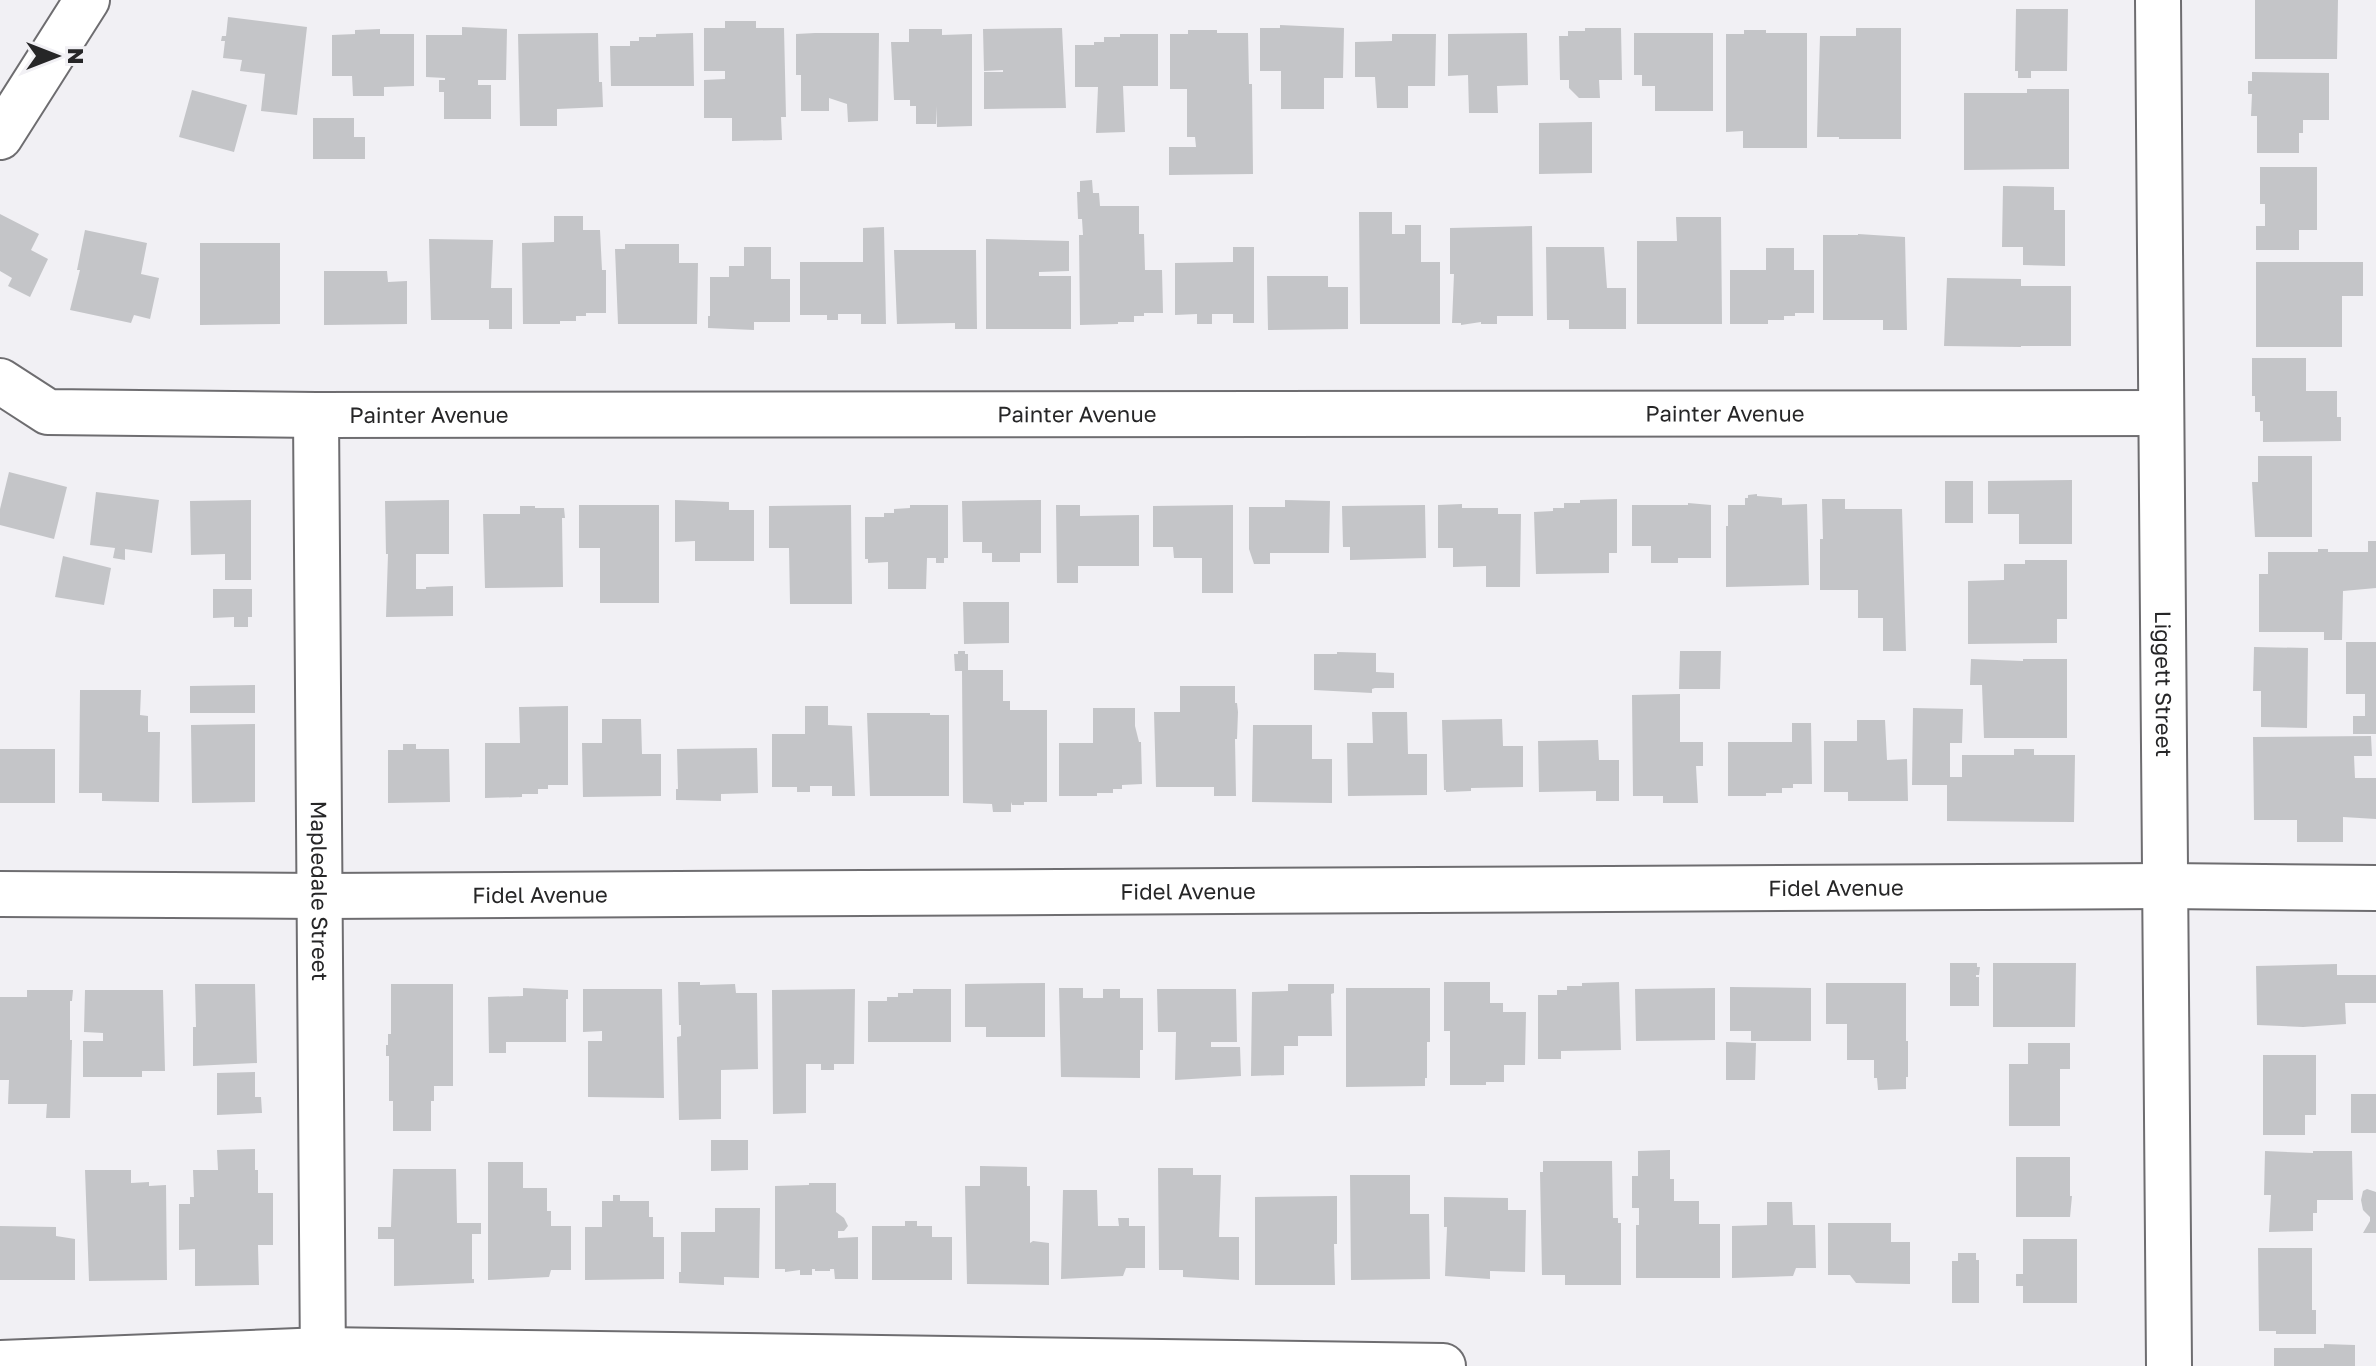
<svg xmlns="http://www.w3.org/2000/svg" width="2376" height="1366" viewBox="0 0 2376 1366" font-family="'Golos Text',sans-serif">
	<rect width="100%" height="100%" fill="#f1f0f4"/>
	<path fill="#c4c5c8" d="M2255,0h83l-1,59h-82z
		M2016,9h52l-1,62h-36v7h-13v-7h-3z
		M228,17l79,10 -10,88 -36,-4 4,-37 -25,-3 2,-11 -19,-2 2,-17h-4l1,-5h4z
		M725,21h31v7h28l2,89h-5l1,23 -50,1v-23h-28v-38l21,-1v-8h-21v-43h21z
		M1280,25l64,3 -1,50h-19v31h-43v-38h-21v-43h20z
		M462,27l45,2 -1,51h-28v5h13v34h-47v-27h-5v-12h6v-2l-19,-1v-42h36z
		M1062,28l4,80 -82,1v-37h19v-2l-19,1 -1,-42z
		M1585,28h36l1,52h-23l1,18h-21l-10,-10v-8h-9l-1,-44h9v-5h17z
		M1856,28h45v111h-62v-2h-22l3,-101h36z
		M380,29v5h34v52l-30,1v9h-31l-1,-20h-20v-41l23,-1v-4z
		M909,29h33v6l30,-1v92l-35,1 -1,-21v18h-20v-18h-6v-6h-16l-3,-58h18z
		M1188,30h29v3h31l1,51h3l1,90 -84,1v-28h27l-1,-10h-8v-48h-17v-55h18z
		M1744,30h22v3h41v115h-64v-17l-17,1v-98h18z
		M598,33l1,49h3l1,25 -46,2v17h-37l-2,-92z
		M693,33l1,53h-83l-1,-40h20v-5h9v-4h17v-3z
		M815,33h64l-1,88 -30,1 -1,-18 -18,-6v13h-28v-36h-5v-41z
		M1527,33l1,52 -31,1 1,27h-29l-1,-38 -20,1v-42z
		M1634,33h79v78h-58v-25h-13v-11h-8z
		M1120,34h38v52h-35l2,46 -29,1 2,-46h-23v-42h19v-3h10v-5h16z
		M1392,34h44l-1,52h-27v22h-31l-2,-31h-20v-35l37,-1z
		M2252,72l77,1v47h-26v13h-4v20h-42v-37h-6l1,-22h-4v-13h4z
		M2027,89h42v80l-105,1v-77h63z
		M192,90l55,15 -13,47 -55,-15z
		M313,118h41v19h11v22h-52z
		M1592,122v51l-53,1v-51z
		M2260,167h57v63h-18v20h-43v-24h9v-22h-5z
		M1092,180l1,13h6l1,13h39v28h5l1,36h17l1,43h-19v3h-10v6h-16v2l-38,1 -1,-90h4l-1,-16h-4l-1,-27h3v-11z
		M2003,186l51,1v23h11v56l-42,-1v-18h-21z
		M1359,212h33v22h13v-9h16v37h19v62h-80z
		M0,214l39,20 -8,16 17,9 -18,38 -22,-11 4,-8 -12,-7z
		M554,216h29v14h17l2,40h4v43h-20v3h-10v5h-16v3h-37l-1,-81 32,-1z
		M1676,217h45l1,107h-85v-83h40z
		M1532,226l1,90h-36v8h-16v-2l-20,3v-2h-9l2,-49h-4v-46z
		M884,227l2,97h-25v-10h-23v6h-11v-5h-27v-53h63v-34z
		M85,230l62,13 -6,31 18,4 -9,41 -16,-4 -3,8 -61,-13 10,-40h-3z
		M1858,234l47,3 2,93h-24v-10h-60v-85h35z
		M429,239l64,1 -2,48h21v41h-23v-9h-58z
		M986,239l83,2v30l-30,1v4h32v53h-85z
		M200,243h80v81l-80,1z
		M625,244h54v19h19l-1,61h-79l-3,-75h10z
		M744,247h27v32h19v43h-36v8l-46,-2v-12h2v-39h19v-11h15z
		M1233,247h21v76h-21v-9h-21v10h-15v-10l-22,1v-52l58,-1z
		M1546,247h58l3,41h19v41h-57v-9h-22z
		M1766,248h28v22h20v43h-19v3h-11v4h-16v4h-38v-54h36z
		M894,250h82l1,79h-22v-6l-58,1z
		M2256,262h107v34h-21v51h-86z
		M324,271h63l1,11 19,-1v43l-83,1z
		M1267,276h61v11h20v42l-80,1z
		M1947,278l74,1v7h50v60h-50v1l-77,-1z
		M2252,358h54v33h31v26h4v24l-78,1v-21h-3v-9h-5v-16h-3z
		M2258,456h54v81h-57l-3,-55h6z
		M9,472l58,15 -13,52 -54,-14v-16z
		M2072,480v64h-53v-30h-31v-33z
		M1945,481h28v42h-28z
		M96,492l63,8 -7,53 -27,-4v11l-12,-2 2,-10 -25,-3z
		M1757,494v2l25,2v7l25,-1 2,81 -83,2v-61h2v-21h17v-7h3v-3z
		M1617,499v54h-8v20l-73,1 -2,-62 19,-1v-3h11v-5h16v-3z
		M1822,499h23v10h57l4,142h-23v-33h-25v-28h-38v-51h3z
		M251,500v80h-26v-26l-34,1 -1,-54z
		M449,500v54h-33v35h10v-2l27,-1v30l-67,1 2,-63h-2l-1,-53z
		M675,500l54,2v8h25v51h-59v-20l-20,1z
		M1041,500v53h-21v9h-28v-9h-10v-11h-19l-1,-41z
		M1285,500l45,1 -1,52h-59v11h-16l-5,-15v-42h36z
		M1688,503l23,2v53h-33v5h-27v-17h-19v-41h56z
		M1462,504v4h36v6h23l-1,73h-34v-21l-33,1v-19h-15v-43z
		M579,505h80v98h-59v-55h-21z
		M851,505l1,99h-62l-1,-56h-20v-42z
		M910,505h38v53h-4v5h-8v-5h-9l-1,31h-38v-27l-20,1v-4h-3v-42h19v-4h10v-4l16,-1z
		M1056,505h24v11l59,-1v51h-61v17h-21z
		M1233,505v88h-31v-35h-28l-1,-11h-20v-41z
		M1425,505l1,53 -76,2v-13h-7l-1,-41z
		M520,506h15v2h29l1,10h-3l1,69 -78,1 -2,-74h37z
		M2368,541h8v47l-33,3 -1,49h-18v-8h-65v-58h9v-22h50v-3h10v3h40z
		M63,556l48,12 -7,37 -49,-8z
		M2025,560h42v59h-10v24l-89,1v-63l36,-1v-16h21z
		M213,589h39v28h-4v10h-14v-10l-21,1z
		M963,602h46v41l-45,1z
		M2346,642h30v92h-23v-18h12v-22h-19z
		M2254,647l54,1 -1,80 -46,-1v-36h-8z
		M958,651h7v3h3v16h35v31h7v9h37v92h-23v3h-12l-1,-3v10h-18l-1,-8 -29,-1 -1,-132h-7l-1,-17h4z
		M1680,651h41l-1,38h-41z
		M1337,652l39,1v19l18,1v15h-19l-3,1v4l-58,-3v-36h23z
		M1971,659l52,2v-2h44v79h-83l-2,-53h-12z
		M255,685v28h-65v-27z
		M1180,686h55v17h2l1,9 -1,27h-2l1,57h-22v-9h-58l-2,-75h26z
		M80,690h61l-1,25 8,1v16h12l-1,70 -57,-1v-8h-23z
		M1680,694v48h23v24h-7l2,37h-35v-7h-30l-1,-101z
		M568,706v79h-20v4h-10v5h-16v3l-37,1v-55h35l-1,-36z
		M805,706h23v19l24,1 3,70h-23v-10h-22v6h-13v-5h-25v-53h33z
		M1093,708h42v18l4,16h2l1,42 -20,1v4h-9v4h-16v3h-38v-53h34z
		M1913,708l50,1 -1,34h-12v34h12v-22h52v-6h20v6h41l-1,67 -127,-1v-36h-35z
		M1372,712h35l1,42h19v41l-79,1 -1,-53h26z
		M867,713h63v2h19v81h-79z
		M602,719h39l1,35h19v42l-78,1 -1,-54h20z
		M1502,719l1,27h20v41l-52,1v3l-25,1v-2h-2l-2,-70z
		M1857,720h28l2,40 20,-1 1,42h-60v-9h-24v-51h33z
		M1792,723h19l1,61h-19v4h-11v5h-16v3h-38v-54h64z
		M255,724v78l-63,1 -1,-78z
		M1253,725h59v34h20v44l-80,-1z
		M2371,736l1,20h-18l1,22h21v41l-33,-2v25h-46v-22h-43l-1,-83z
		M1598,740l1,20h20v41h-23v-10l-57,1 -1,-51z
		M403,744h13v5h33l1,53 -62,1v-53h15z
		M757,748l1,45 -37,1v7l-45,-1v-11h2l-1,-40z
		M0,749h55v54h-55z
		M1950,963h27v4h3l-1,8h-3v2h3v29h-29z
		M1993,963h83l-1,64h-82z
		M2337,964v11h39v28h-31l1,21 -43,3 -46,-2 -1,-59z
		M678,982h22v3l35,-1 1,9h21l1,76 -37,1v49l-42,1 -2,-83 4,-1v-11h-2z
		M1444,982h46v21h13v9h23l-1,53h-21v17h-18v3h-36v-54h-6z
		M1619,982l2,68 -60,1v8h-23v-64h19v-5h10v-4h15v-3z
		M1045,983v54h-59v-10h-21v-43z
		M1826,983h80v58h2v36h-2v12l-28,1 -1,-12h-3v-18h-27v-36h-21z
		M195,984h60l2,79 -64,3v-39h3z
		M391,984h62v102h-19v15h-3v30h-38v-30h-4v-45h-3v-11h2v-11h3z
		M1288,984h46v9l-3,1 1,42h-34v10h-14v29l-33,1 1,-84 36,-1z
		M1730,987l81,1v53h-60v-10h-21z
		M523,988l45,2v9h-2v43h-60v11h-17l-1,-56 35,-1z
		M1059,988h24v10h20v-9h17v9h23v52h-3v28l-79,-1z
		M1346,988h84v54h-3v36h-2v8l-79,1z
		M1715,988v52l-79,1 -1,-52z
		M583,989h79l2,109 -76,-1v-56h14v-10l-19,1z
		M855,989l-1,75h-20v6h-13v-6h-15v49l-33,1 -1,-124z
		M913,989h38v53h-83v-41h19v-4h11v-4h15z
		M1157,989h79l1,53h-26v5h29l1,29 -66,4 1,-48h-18z
		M27,990h46l-1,11h-2v39h2l-2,78h-24l1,-14h-39l1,-24h-9v-83h27z
		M85,990h78l2,81h-23v6h-59v-36h20v-8l-19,-1z
		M1726,1042l30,1 -1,37h-29z
		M2028,1043h42v26h-10v57h-51v-62h19z
		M2263,1055h53v60h-11v20h-42z
		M255,1072v25h6l1,16 -45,2v-42z
		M2351,1094h25v39h-25z
		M711,1140h37v30l-37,1z
		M255,1149v21h3v23h15v52h-15l1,40 -64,1v-37l-16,1v-46h11v-7h4l-1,-27h25l-1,-20z
		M1670,1150v29h4v22h25v23h21v54h-84v-53h3v-17h-7v-32h6v-25z
		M2265,1151l48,2v-2h39l1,49h-36v13h-4v18l-44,1 2,-37h-7z
		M2016,1157h54v39h2l-2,21h-54z
		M1543,1161h69l1,57h5v5h3v62h-56v-10h-23l-2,-103h3z
		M488,1162h35v26h24v23h4v15h20v44h-20l-2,7 -61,3z
		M980,1166l47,1v19h3v57l3,-2 16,2v42l-82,-1 -2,-98h15z
		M1158,1168h35v7h28l-2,62h20v43l-56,-3v-7h-24z
		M393,1169h63l1,54h24v11h-9v45h2v4l-80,3v-47h-16v-12h13z
		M85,1170h46v13l18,-1v4l17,-1 1,95 -78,1z
		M1350,1175h60v39h19l1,65 -79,1z
		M809,1183h27v29l8,6 4,8 -4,5h-6v7l20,-1v42h-23l-1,-10h-4v2h-15v-2h-3v6h-12v-5l-15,2v-3h-10v-83l34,-1z
		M2367,1189l9,3v41h-13l7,-12v-4l-7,-7 -2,-10 2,-9z
		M1063,1190h34l1,36h21l-1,-8h11v8h16v42h-19l-3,8 -62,3z
		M613,1195h7v6h29v16h4v20h11v42l-79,1v-53h17v-26h11z
		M1337,1196v48h-3l1,41h-80v-88z
		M1444,1197l64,1v12h18l-1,62 -35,-1v8l-45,-3 2,-49h-3z
		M1767,1202h25l1,23h22l1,43h-20l-3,8 -61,2v-52l35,-1z
		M715,1208h45l-1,70 -35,-1v8l-45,-2v-11h2v-40h34z
		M905,1221h12v5h15v11h20v43h-80v-54h33z
		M1828,1223h63v19h19v42l-54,-1 -6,-8h-22z
		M0,1226l56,1v9l19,3v41h-75z
		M2023,1239h54v64h-54v-17h-7v-12h7z
		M2258,1248h54v62h4v24h-40v-3h-17z
		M1958,1253h18v7h3v43h-27v-42h6z
		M2324,1344l31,1v21h-81v-18h50z"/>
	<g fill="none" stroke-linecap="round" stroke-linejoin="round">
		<g stroke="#6e6d70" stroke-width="48">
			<g id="minor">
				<path id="s1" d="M2158,0l11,1366"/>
				<path d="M0,137l87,-137"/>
				<path id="s2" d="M0,381l48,31 268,3 1845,-2"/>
				<path id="s3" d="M316,415l7,951"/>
				<path id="s4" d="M0,894l320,2 1845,-10 211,2"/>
				<path d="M0,1363l323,-13 1120,16"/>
			</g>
		</g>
		<use href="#minor" stroke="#fff" stroke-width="44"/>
	</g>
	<g text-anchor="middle" stroke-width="8" stroke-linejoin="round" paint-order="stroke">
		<g font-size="22" fill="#262627" stroke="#f1f0f4">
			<text dy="8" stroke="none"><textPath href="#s2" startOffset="1734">Painter Avenue</textPath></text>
			<text dy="8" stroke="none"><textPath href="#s2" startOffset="438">Painter Avenue</textPath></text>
			<text dy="8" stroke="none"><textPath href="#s2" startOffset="1086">Painter Avenue</textPath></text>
			<text dy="8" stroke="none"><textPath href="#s1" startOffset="684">Liggett Street</textPath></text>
			<text dy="8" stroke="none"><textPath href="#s4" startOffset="1836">Fidel Avenue</textPath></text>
			<text dy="8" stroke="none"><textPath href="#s3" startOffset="476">Mapledale Street</textPath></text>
			<text dy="8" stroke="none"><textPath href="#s4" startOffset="1188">Fidel Avenue</textPath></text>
			<text dy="8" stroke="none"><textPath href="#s4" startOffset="540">Fidel Avenue</textPath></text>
		</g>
	</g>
	<g transform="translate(56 56) rotate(90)" stroke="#f1f0f4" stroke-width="6" paint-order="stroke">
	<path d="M0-6L14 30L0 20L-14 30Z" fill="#262627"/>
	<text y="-12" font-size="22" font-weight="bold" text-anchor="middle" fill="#262627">N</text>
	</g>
</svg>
